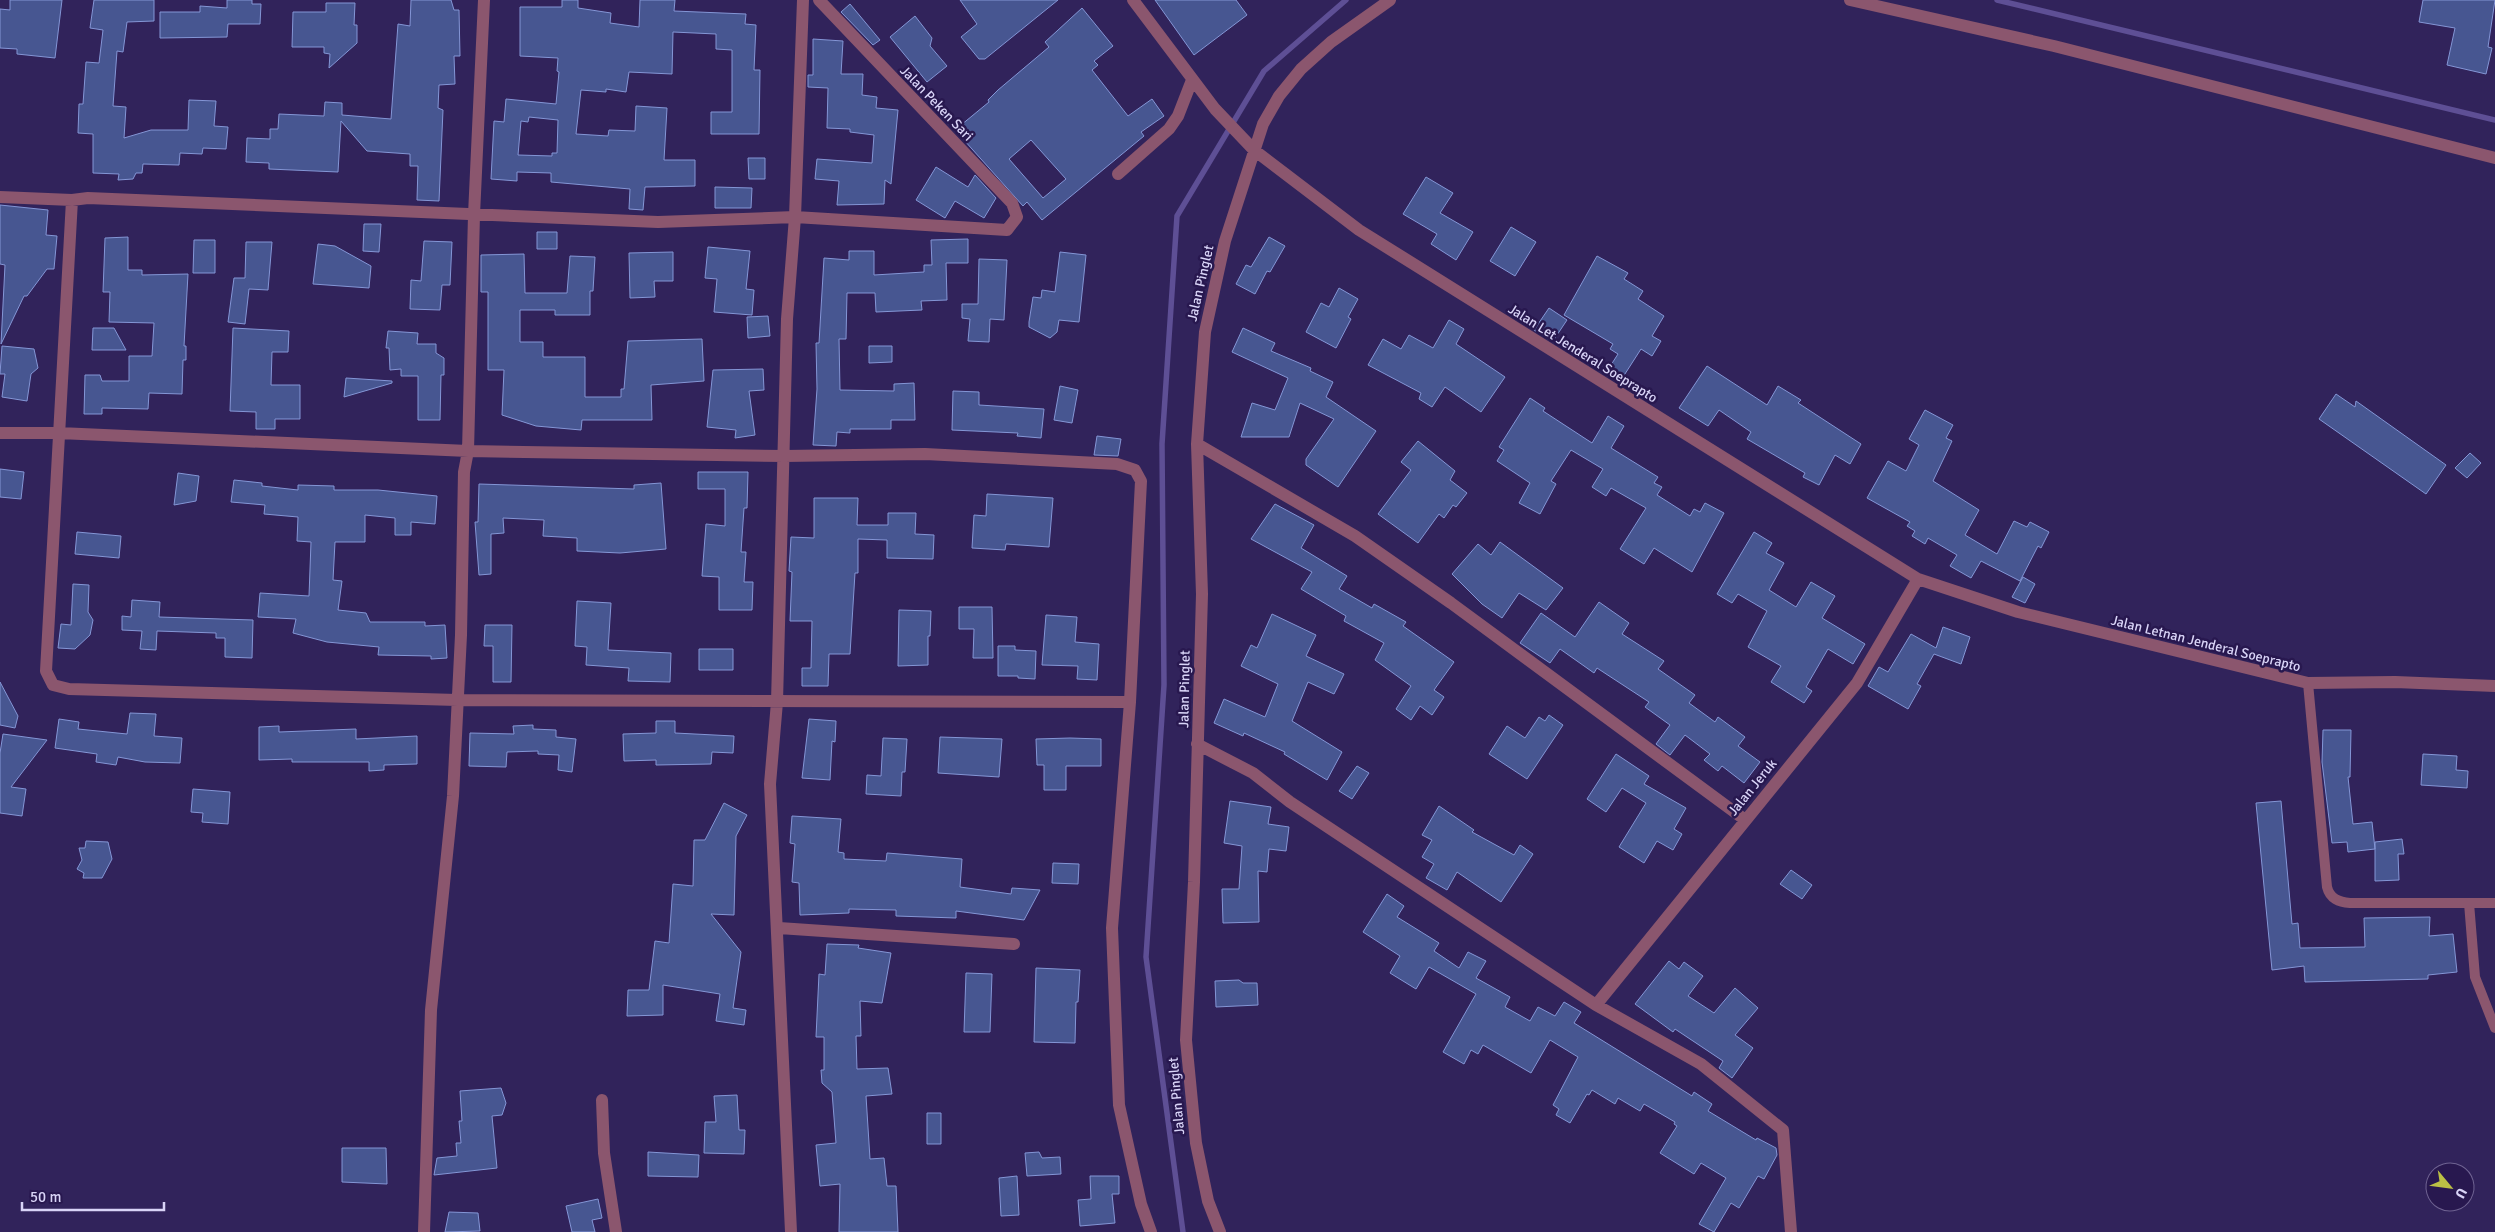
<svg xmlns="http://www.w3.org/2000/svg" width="2495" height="1232" viewBox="0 0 2495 1232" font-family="Signika,sans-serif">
	<rect width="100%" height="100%" fill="#31235b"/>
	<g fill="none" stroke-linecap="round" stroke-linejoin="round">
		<path stroke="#5e4f95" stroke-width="5.5" d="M1997,0l498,120
			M1183,1232l-37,-275 18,-272 -2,-241 15,-228 87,-145 82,-71"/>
	</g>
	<path fill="#475691" stroke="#8496d6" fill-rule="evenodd" d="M10,0h52l-7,58 -38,-4v-5l-17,-1v-39l10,1z
		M94,0h60v21l-27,1 -4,30 -6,-1 -4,55 13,1 -2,31 27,-8h37l1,-30 27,1 -2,25 14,1 -2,22 -23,-1 -1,6 -22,-1 -1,12 -36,-1 -1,9h-6l-3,6 -15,1 1,-6 -26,-1v-39l-15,-1 1,-29h4l3,-42 13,1 4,-33 -13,-2z
		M227,0h25v4h9l-1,20h-32l-1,13 -67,1v-26h40v-6l27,2z
		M411,0h40l3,10h5l1,46h-6l1,28 -16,1 -1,23 5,2 -4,91 -22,-1 1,-34h-8v-12l-43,-3 -26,-30 -3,51 -69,-3v-6l-23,-1 1,-24 23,1v-10h8l1,-15 45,2 1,-14 17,1v12l49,4 7,-95 12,2z
		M562,0h16v8l33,5 -1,10 29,4 1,-27h35l-1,11 72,3 -1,10 11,1 -2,45h6l-1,64h-48v-22h21v-62l-16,-1v-15l-43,-2 -1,42 -43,-2 -3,20 -20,-3v3l-25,-2 -5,44 32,2 1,-6 26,1 1,-25 31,2 -3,52h31v26l-50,1 -2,23 -14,-1 1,-20 -79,-7v-9l-34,-1v9l-26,-2 3,-58 10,1 2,-23 50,5 3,-32 -2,-1 1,-13 -38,-2v-49h42zM529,117l29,3 -1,33h-5v3l-34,-1 3,-34 7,1z
		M960,0h98l-73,59h-6l-18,-22 16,-13z
		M1155,0h81l11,15 -53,40z
		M2423,0h72l-7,47 4,1 -6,26 -39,-9 8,-37 -36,-6z
		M326,3h29l-1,22h3v18l-28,25 1,-14 -6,-1v-6h-32l1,-35h33z
		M850,4l30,36 -7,5 -32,-33z
		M1082,8l31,38 -19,15 4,4 -6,5 36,46 24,-17 12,17 -23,16 3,4 -102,84 -15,-18 -4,4 -68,-76 34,-28 -1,-2 10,-10 51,-43 -4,-5zM1031,140l35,39 -23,19 -34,-39z
		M915,16l17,22 -2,8 17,20 -20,16 -37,-45z
		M813,39l30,2 -2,33h22l-1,21 15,2 -1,11 22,2 -7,74 -6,-4 -1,24 -47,1 2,-24 -24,-2 2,-20 55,4 2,-28 -24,-3v-3l-23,-1 1,-40 -20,-1v-12h5z
		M748,158h17v21h-16z
		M936,167l32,20 7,-12 21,23 -12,20 -29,-17 -10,17 -29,-18z
		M1426,177l27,16 -13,20 33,19 -17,28 -25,-16 6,-10 -34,-20z
		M715,187l37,1 -1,20h-36z
		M0,205l48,5 -2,25 11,1 -3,33h-7l-20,27h-3l-23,48 4,-79 -5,-1z
		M364,224h17l-2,28 -16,-1z
		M1511,227l25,15 -21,34 -25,-15z
		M537,232h20v17h-20z
		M128,237v33h14v5l46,-1 -4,72h2v14h-3l-1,34 -33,-1 -1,16 -46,-1v6h-18l1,-39h15l2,6h27v-25h23l2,-33 -45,-1 1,-30h-7l2,-54z
		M1269,237l16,9 -15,26 -3,-1 -12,23 -19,-10 10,-19 5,2z
		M968,239v24h-22l1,37 -26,1 1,9 -46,2 -1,-19h-28l-1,46h-7l1,51 54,1v-7l20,-1 1,37h-24v9h-41v4l-13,-1 -1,14 -23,-1 4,-56 -1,-46h3l5,-85 25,2v-9h25v24l50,-3v-7h8l-1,-25z
		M194,240h21v33h-22z
		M424,241l28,1 -2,43h-8l-2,25 -30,-1 1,-29 10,1z
		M246,242h26l-4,48 -19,-1 -4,35 -17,-2 6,-44h11z
		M318,244l17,2 36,20 -2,22 -56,-4z
		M708,247l42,4 -4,38 8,1 -2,25 -38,-3 3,-33 -12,-1z
		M673,252v29h-19l1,16 -25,1 -1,-45z
		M1060,252l26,3 -7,67 -20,-2 -2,12 -7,6 -21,-11v-5l4,-25 8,1 1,-8 13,2z
		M524,254l1,39h42l3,-37 25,1 -2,34h-3v24h-35v-5h-35v32h23v15h42v40h36v-8h3l4,-48 74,-2 2,42 -53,4 1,35h-70l-1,10 -45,-4 -34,-11 2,-45h-16v-78h-7v-37z
		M1597,256l31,17 -4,6 19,12 -5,8 26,17 -12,20 9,5 -9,15 -11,-7 -18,28 -14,-9 9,-14 -8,-5 3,-5 -49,-29z
		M979,259l28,1 -3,60 -14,-1 -1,23 -21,-1 2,-22 -8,-1v-14h16z
		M1339,288l19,11 -10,18 3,2 -15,29 -30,-16 15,-29 8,4z
		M1549,308l18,12 -14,21 -19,-11z
		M768,316l2,20 -22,2 -1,-21z
		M1449,320l15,9 -8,15 49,33 -24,35 -36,-25 -13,20 -13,-8 2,-6 -53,-28 15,-26 18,10 8,-14 24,13z
		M93,328h21l12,22h-34z
		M233,328l56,3 -1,21h-16l-1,33h29v34h-25v10h-19v-17l-26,-1z
		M1243,328l32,15 -4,8 40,17 -1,3 23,11 -7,15 50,34 -38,56 -32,-22v-6l28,-40 -34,-16 -11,34h-48l11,-34 23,7 13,-32 -56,-26z
		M388,331l30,2 -1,11h19v9l8,5v17h-3l-1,45h-22v-44h-17v-7l-11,1 -1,-22h-3z
		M2,346l32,3 4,19 -7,6 -4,27 -25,-4 3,-23h-5z
		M869,346h23v16l-23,1z
		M1707,366l60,39 11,-19 23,14 -3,3 63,41 -11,20 -15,-9 -16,30 -16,-8 2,-4 -58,-34 4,-7 -32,-22 -11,16 -29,-18z
		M763,369l1,21 -15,1 6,44 -20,3 1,-8 -29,-3 6,-57z
		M346,378l46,3v2l-48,14z
		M1060,386l18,4 -6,33 -18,-3z
		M953,391l26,1v13l65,4 -3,29 -24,-2 1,-3 -66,-3z
		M2336,394l19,13 1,-6 90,64 -20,29 -107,-75z
		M1530,398l15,10 -2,3 49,32 16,-27 16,10 -13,22 47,29 -4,6 8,4 -5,8 33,21 4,-7 6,3 5,-9 19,10 -32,59 -38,-24 -10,16 -24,-15 26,-41 -35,-20 -5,8 -14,-9 11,-18 -32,-19 -20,31 5,3 -16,30 -21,-11 11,-20 -33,-22 7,-11 -5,-3z
		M1925,410l28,15 -7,13 6,3 -19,40 46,29 -14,25 32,19 17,-33 13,6 3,-5 19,10 -8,16 -3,-2 -18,35 -39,-20 -10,17 -21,-12 7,-11 -29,-17 -3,6 -13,-8 3,-5 -8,-5 3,-4 -43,-24 21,-37 18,10 13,-26 -10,-6z
		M1097,436l24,3 -3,17 -24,-1z
		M1418,441l37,30 -5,9 17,13 -11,14 -3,-2 -9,13 -5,-4 -21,29 -40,-29 33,-44 -10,-8z
		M2470,453l11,10 -14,15 -12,-10z
		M0,469l24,3 -3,27 -21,-2z
		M698,472h50l-1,36h-3l-3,44h5l-2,30h9l-1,28h-33v-33l-17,-1 4,-52 19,2v-37h-27z
		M178,473l21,3 -3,25 -22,4z
		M234,480l28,3v3l36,4v-5l36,1v4h44l59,6 -2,28 -24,-2v13h-16v-17l-30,-3v27h-30l-2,38 9,1 -4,29 28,3 4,9h55v4l20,-1 2,33 -16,1v-3l-53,-1 1,-8 -52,-5 -34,-9 3,-14 -38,-2 2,-24 49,3 2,-54 -14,-1 1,-24 -34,-3 1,-9 -34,-3z
		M661,483l5,66 -46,4 -43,-2v-13l-34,-2 1,-16 -41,-2 1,15 -13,1v40l-12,1 -4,-53h3l1,-38 155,5v-4z
		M987,494l66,4 -4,49 -43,-3 -1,6 -33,-2 2,-33 12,1z
		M814,498h44l-1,27h31v-12h28l-1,21 19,1 -1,24 -46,-1v-18l-29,-1v34h-3l-5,81h-21l-1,32h-26v-18h9l1,-47h-22l2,-49 -3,-1 2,-34 23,1z
		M1275,504l39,21 -13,23 46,28 -8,13 33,19 2,-4 32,18 -3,4 51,36 -20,28 10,7 -12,18 -12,-9 -9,14 -15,-11 15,-23 -36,-26 9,-17 -40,-22 2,-5 -45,-27 11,-17 -61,-33z
		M77,532l44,4 -2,22 -44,-4z
		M1754,532l18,11 -6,10 18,10 -15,27 27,17 15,-25 24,14 -13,22 43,26 -12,20 -25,-15 -22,38 6,4 -8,12 -33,-21 10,-16 -33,-19 19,-36 -29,-17 -6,9 -15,-9z
		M1500,542l63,46 -17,22 -27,-17 -17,25 -20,-14 -30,-30 26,-30 13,11z
		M2023,577l12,7 -10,19 -13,-6z
		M73,584l16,1 -1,27 5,8 -3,15 -15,14 -17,-1 3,-24 10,1z
		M132,600l28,2 -1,15 94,3 -1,38 -27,-1v-19h-9v-5l-59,-2 -1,19 -16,-1 2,-18 -20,-1v-14l9,1z
		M577,601l34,2 -3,47 63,3 -1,29 -42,-1 1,-13 -43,-3 1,-18 -12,-1z
		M1599,602l30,21 -7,11 42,27 -6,8 37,26 -6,8 26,19 3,-5 27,20 -7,9 22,16 -16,21 -22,-17 -4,5 -14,-11 6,-6 -25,-19 -15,20 -14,-11 14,-19 -25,-18 4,-5 -52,-34 -3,5 -34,-24 -10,14 -30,-20 21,-30 34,24z
		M959,607h33l1,51h-20l1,-29h-15z
		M899,610l32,1 -1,25h-2v29l-30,1z
		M1272,614l44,21 -10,21 38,18 -10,20 -26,-12 -16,39 50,31 -15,28 -43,-26 1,-2 -41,-19 -1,3 -29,-13 10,-24 41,18 13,-33 -37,-18 10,-21 6,3z
		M1046,615l31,2 -2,25 24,2 -2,36 -20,-1 1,-13 -36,-1z
		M485,625h27l-1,57h-18v-36h-9z
		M1943,627l27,10 -9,27 -27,-10 -17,30 4,2 -13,23 -40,-23 11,-19 9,5 23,-38 25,14z
		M998,646h17v4l21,1 -1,28 -17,-1v-2h-20z
		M699,649h34v21h-34z
		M0,682l18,34 -3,12 -15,-3z
		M130,713l26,1 -2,22 28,2 -2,25 -35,-1 -27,-5 -2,8 -20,-3 1,-8 -42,-6 4,-29 20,3 -1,7 49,5z
		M1549,715l14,10 -36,54 -38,-25 18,-28 18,12 14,-21 6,4z
		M809,719l27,2 -1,21 -3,-1 -2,39 -28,-2z
		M656,721h19v12l59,3 -1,17 -21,-1 -1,12 -55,1v-5l-32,1 -1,-27 33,-1z
		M533,725v4l23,1v7l20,2 -4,33 -14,-2 1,-15 -21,-1v-3l-31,1 -1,15 -37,-1 1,-33 44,1 -1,-8z
		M279,726v6l77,-3v10l61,-3v28l-33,1v5l-15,1v-9h-77v-3l-33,1v-33z
		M2323,730h28l-1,47h-2l5,47 19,-2 3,27v-7l27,-3 2,15h-6l1,26 -24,1v-32l-27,3 -1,-10 -15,1 -10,-81z
		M3,734l44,6 -36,47 15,2 -4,27 -22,-3v-60z
		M940,737l62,2 -3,38 -61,-4z
		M883,738l24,1 -2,33h-3l-1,24 -35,-2 1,-19 14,1z
		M1070,738l31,1v27h-35v24h-22v-25h-7l-1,-26z
		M1616,754l33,22 -5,8 42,24 -12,21 8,5 -9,16 -16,-9 -13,22 -25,-16 27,-44 -24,-15 -16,24 -19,-13z
		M2423,754l34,2 -1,14 12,1 -1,17 -46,-3z
		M1357,766l12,7 -17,26 -13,-8z
		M193,789l37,3 -2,32 -26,-2 1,-9 -12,-1z
		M1230,801l41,6 -3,17 21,3 -3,24 -17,-2 -2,23 -9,-1 1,51 -36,1 -1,-34h17l3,-43 -18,-3z
		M2281,801l11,123 6,-1 2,25 65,-1 -1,-29 66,-1 -1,19 24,-2 4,38 -29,3v4l-123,3 -1,-16 -32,4 -16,-167z
		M724,803l23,12 -11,21 -2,79 -23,-1 30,38 -8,56 13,2 -2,15 -28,-4 4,-27 -57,-9v30l-36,1 1,-26h21l6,-49 14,2 4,-59 20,2 1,-46h11z
		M1439,806l35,24 -2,2 42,23 6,-10 13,9 -32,48 -44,-30 -10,18 -21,-12 8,-14 -12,-7 10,-17 -10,-5z
		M792,816l49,3 -3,33 6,1v6l42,2 1,-8 75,6 -2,28 51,7 1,-6 28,2 -16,30 -68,-9v7l-60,-2v-6l-47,-1v4l-49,2 -1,-32 -7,-1 3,-38 -5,-1z
		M86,841l22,1 4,17 -10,19h-19l1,-5 -7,-4 5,-9 -3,-12h6z
		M1053,863l26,1 -1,20 -26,-1z
		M1791,870l21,15 -10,14 -22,-15z
		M1387,894l17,12 -7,11 42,26 -5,8 25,17 9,-16 18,9 -10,17 34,19 -5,10 25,14 8,-14 17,9 9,-14 17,10 -7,11 118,73 2,-4 18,12 -4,7 48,29 1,-2 19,10 1,7 -13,24 -6,-3 -19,32 -8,-5 -17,29 -15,-8 27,-46 -25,-15 -7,11 -34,-21 17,-27 -3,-2 1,-2 -31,-18 -4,7 -22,-13 -3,6 -23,-14 -3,5 -2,-1 -17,29 -14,-8 3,-6 -6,-4 25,-48 -28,-17 -19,33 -48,-28 -5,9 -7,-4 -7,14 -21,-12 33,-58 -47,-27 -13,22 -26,-16 10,-17 -37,-24z
		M827,944l32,1 -1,3 33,5 -9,50 -22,-2 1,35h-5l1,33 31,-1 4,26 -26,2 4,63 14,-1 3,28h9l2,46h-59l1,-48 -20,2 -4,-41 20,-2 -4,-51 -10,-9 -1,-13h3v-33h-8l3,-63 6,1z
		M1669,961l10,8 5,-7 19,14 -15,20 26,17 21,-25 23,20 -23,27 18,13 -21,30 -13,-10 4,-7 -48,-32 -2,3 -38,-28z
		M1036,968l44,2 -2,32h-2l-1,41 -41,-1z
		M966,973l26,1 -2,58h-26z
		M1239,980l4,3h14l1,22 -42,2 -1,-26z
		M501,1088l5,15 -4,12 -10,1 5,52 -63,7 3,-17 20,-2 -1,-13h5l-2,-22h3l-2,-30z
		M737,1095l2,35h6l-1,24 -40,-1 1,-31h11l-2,-26z
		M927,1113h14v31h-14z
		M342,1148h44l1,36 -45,-2z
		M648,1152l51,3 -1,22 -50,-1z
		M1039,1152l3,6 18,-1 1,17 -34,2 -2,-23z
		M1017,1176l2,39 -18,1 -2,-38z
		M1090,1176h29v18h-7l3,29 -35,3 -2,-26 13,-1z
		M598,1199l4,19 -10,2 3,12h-23l-6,-26z
		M449,1212l29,1 2,18 -35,1z"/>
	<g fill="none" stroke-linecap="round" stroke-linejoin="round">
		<path stroke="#8b566e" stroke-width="10" d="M2308,683l19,204c3,12 12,15 23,16h145
			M2469,903l6,74 20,51"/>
		<path stroke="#8b566e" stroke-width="12" d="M1133,0l82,109 39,41 105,80 559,349 100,33 290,71 87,-1 100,4
			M1850,0l204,46 441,112
			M1118,174l51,-45 9,-13 14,-36
			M0,197l72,3 16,-2 570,24 137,-5 212,13 10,-13 -5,-14 -193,-203
			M72,200l-26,471 7,14 16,4 388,11 673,2
			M0,433h59l409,18 316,5 141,-2 192,10 18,6 6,11 -11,221 -18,226 7,177 22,99 10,28
			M1197,444l158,92 96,67 293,216
			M1197,744l56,29 37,29 306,203 105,59 82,66 8,102
			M779,928l235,16
			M1596,1005l261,-322 61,-104
			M602,1100l2,53 12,79
			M424,1232l7,-222 22,-214 8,-161 3,-163 4,-21 6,-236 10,-215
			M791,1232l-21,-448 7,-82 10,-383 8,-102 8,-217
			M1220,1232l-12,-31 -12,-58 -10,-103 8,-158 8,-288 -5,-150 8,-112 20,-91 38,-117 16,-28 22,-27 30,-27 59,-42"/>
	</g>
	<g text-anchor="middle" stroke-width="5" stroke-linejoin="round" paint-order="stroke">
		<g font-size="14" fill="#d9d4f7" stroke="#28184f">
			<text transform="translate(937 103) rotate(46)" y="5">Jalan Peken Sari</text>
			<text transform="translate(1200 283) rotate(-77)" y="5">Jalan Pinglet</text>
			<text transform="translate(1583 353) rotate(32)" y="5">Jalan Let Jenderal Soeprapto</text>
			<text transform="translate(2206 643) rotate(14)" y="5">Jalan Letnan Jenderal Soeprapto</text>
			<text transform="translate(1184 689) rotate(-89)" y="5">Jalan Pinglet</text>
			<text transform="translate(1752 787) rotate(-51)" y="5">Jalan Jeruk</text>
			<text transform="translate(1176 1096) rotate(-95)" y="5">Jalan Pinglet</text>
		</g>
	</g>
	<g transform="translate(2450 1187) rotate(119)"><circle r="24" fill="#28184f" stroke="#6f6392"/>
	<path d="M0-4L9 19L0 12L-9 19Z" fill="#bbc045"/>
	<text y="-8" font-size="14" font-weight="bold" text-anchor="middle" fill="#d9d4f7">U</text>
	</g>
	<path d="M22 1202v8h142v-8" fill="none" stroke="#d9d4f7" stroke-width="2.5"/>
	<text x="30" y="1202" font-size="15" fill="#d9d4f7" stroke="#28184f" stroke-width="4" paint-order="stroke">50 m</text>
</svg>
